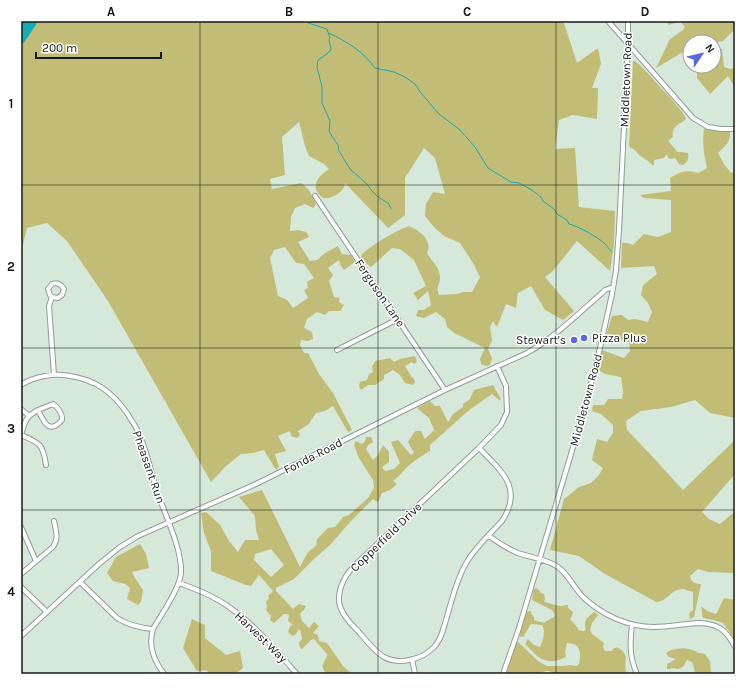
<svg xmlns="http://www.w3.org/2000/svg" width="756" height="695" viewBox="0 0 756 695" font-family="Karla,sans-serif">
	<rect width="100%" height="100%" fill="#d5e8da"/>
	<path fill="#c2bd76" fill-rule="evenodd" d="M37,21h522l5,2 13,40 21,-15 3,16 -9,24h6l-1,31 -24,-4 -14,5 -4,29 20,-1 4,59 36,4 -1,33 -4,27 -33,-30 -24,30 -8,6 29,34 -11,9 -18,-10 -14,-24 -13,7 -2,15 -10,-4 -9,23 -4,-6 -3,6 2,13 -4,9 4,9 -2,7 -4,1 -5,-2 -1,-5 5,-11 -31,-15 -7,-6 -2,-8 -9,-7 -12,6 -8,-2 2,-6h6l7,-5 -3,-14 -10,9 -5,-7 13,-7 -12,-26 -14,-11 -8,-1 -21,19 -8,-6 -2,-6c12,-11 32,-23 48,-29 11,5 24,14 18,27 5,9 14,15 13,26 -1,8 -4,7 -1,16l18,-1 6,-2h9l8,-15 -7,-14 -13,-20 -16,-7 -9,-8 -10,-12 1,-12 7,-12 12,2 -10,-36 -11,-10 -19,30v37l-17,13 -43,-45c-1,6 -3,8 -9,12 -3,1 -6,3 -9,3 -3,1 -6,-1 -8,-4 -9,-10 2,-20 10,-25l-5,-5 -15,-8 -4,-10 -6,-24 -17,15 3,38 -15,4 2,10 29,-6 8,7 7,14 -3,4 -8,-4 -10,4 -4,9 -1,14 8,-1 8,2 3,5 -11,5 12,19 7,-1 8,-7 13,-7 4,8 9,1 4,7 -11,8 -3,-4 -2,-6 -11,8 5,7 -4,6 5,16 6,1 -1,4 5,3 -4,6h-11l-4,4 -8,-3 -10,7 -3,9 8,4 1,7 -6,2 -6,-1 -1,5 4,8h4l11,21 14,19 19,37 -4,2 -15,-26 -8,5 -9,2 -7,11 -11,7 2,4 -3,3 -6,-2 -1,-5 -12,5 8,15 -11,3 4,13 -3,3 -12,-20 -11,3 -12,1 -15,12 -15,16 -103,-181 -41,-60 -20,-18 -20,5 -6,25v-206l15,-22zM285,247l11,16 8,1 10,14 -7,4 1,6 -4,2 4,8 -15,10 -6,-8 -9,-4 -8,-38 4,-8z
		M665,21h70v10h-2l-10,10 -9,2v-1h-24v8l-7,2 -27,16 14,-29 13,-9 2,-3 -5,-6 -11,4z
		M722,49l2,18 7,2 4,-2v21l-7,-12 -18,18 -13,-16v-5l-4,-7h21v-16z
		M633,61h2c7,5 12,12 18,18 11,13 24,24 33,39l-1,2c-7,5 -14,7 -12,17l-5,4 8,9 1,2h4l7,1c1,6 0,8 -5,12l-4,-1 -4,-6 -4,1 -3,-1 -1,-4 -3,4 -10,2v5h-2c-5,-6 -5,-4 -10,-8 -6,-3 -4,-7 -13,-10z
		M704,129l13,2 13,1c1,10 -5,14 -12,21l6,11 7,9 4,-2v247l-25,-5 -15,-13 -24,7 -30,4 -15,10 1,9 22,23 34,37 52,-50v34l-33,38 7,7 11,5 12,-10 3,-1v60l-27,-1 -10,-3 -8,7c1,6 5,8 11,8l-7,33 -4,2 -1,-6 4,-3v-18c-4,-1 -7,-2 -10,-3 -12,0 -16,13 -27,13l-51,-28 -26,-18 -29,-6 14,-51 15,-12 12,-4 8,-8 4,-7 -11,-8 5,-21 10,3 6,-9v-8l-12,-11 -9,-3 1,-6h11l4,-6h14l1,-8 -2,-14 -16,-3 -7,-4 4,-20 22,8 6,-7 -1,-9 -23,-6 6,-20 10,-1 6,5 7,-1 13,3 4,-10 -4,-9 -7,-8 2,-10 14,-11 -3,-8 -33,2 1,-25h5l6,2 11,-11 14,3 13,-5v-32l-27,-2 -4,-3 31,-4 -1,-13c10,-6 16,-9 28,-5l9,-5c-3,-14 -5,-24 -3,-39z
		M415,356l2,6 -3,2 -2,-2 -7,4 6,10 3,3 1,3 -2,3 -8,-2 -5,-8 -7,-5 -9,5v4l-9,6h-7l-7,5 -2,-4 1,-4 7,-2 2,-6 4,-2 -1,-5 3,-6 15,-3 4,4 6,-3z
		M493,385l8,14 -2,1 -7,-6 -24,17 -38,34v6c-9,5 -18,11 -25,18 -4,5 -7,8 -12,12l4,3 -7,6 -8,3 -4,9 -5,-3 -23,23 -19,22 -18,16 -19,19 -18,9v3l17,18 6,-5 7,2 -2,4 -4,3 2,8 7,7 5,-6 5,4 -6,7 5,2 1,6 8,2 16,23 9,8h-26l-4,-8 5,-10v-2l-13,-15 -3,1 -9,9 -2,-1 -1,-6 3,-3 -1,-6 -2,-4 -4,6 -3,1 -4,-4 2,-6 3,-1 -5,-4 1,-6 -2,-1h-3l-10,9 -4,-3 1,-4 -5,-6 1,-4 -1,-4 3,-4 -1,-2 5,-5 -14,-16 -8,11 -5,-1 -35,-14v-20l-7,-18 -3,-20 5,-1 14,13 9,16 9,11 7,-12h14l-3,-10 -1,-14 -16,-19 23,-7 38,77 8,-15 8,-6 1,-7 11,-11 7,-1 8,-10 6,-2 19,-17 6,-10 -1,-8 -14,-22 -5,-13 2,-4 6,3 3,-3 1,-4h5l2,5 -5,3 -2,4 7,11 5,-5 5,-10 6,7v10l-7,5 3,4 9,-2 6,-6 -9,-21 7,-2 13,15 3,-2 -6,-11 7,-11h6l4,8 9,-9 -5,-12 -12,-10 13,-7 5,5h5l8,16 5,-8 10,-7v-3l7,-5 4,-9zM271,549l13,16 -13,12 -17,-17 1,-6z
		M140,544l6,10 3,14 -17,4 3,6 8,12 -2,12 -3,3 -11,-6 3,-11 -5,-4 -12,-3 -6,-8 9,-16z
		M537,588l4,5 3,1 1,5 -1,3c7,1 15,6 22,3h2v3l5,4 -1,4 -2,3 7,8 2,3 4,1 3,-1c-3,-10 1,-12 8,-18l4,3 -6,8 -2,7 2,4 12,9 -1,4 2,4h7l1,-2 4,-2c15,9 5,14 10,27h-69l-5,-1 -4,-2h-3l-9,3h-31l11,-33 21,20 5,3 4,2h15l8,-1 6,1 3,-2c2,-11 2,-21 -12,-21l-2,9 1,5c-4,2 -8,3 -12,4 -14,2 -20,-9 -29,-17l3,-5 6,6 6,2c3,-6 6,-16 2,-22l-11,-1c-3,4 -5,10 -8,13l-4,-1 7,-24 5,-1 1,4 2,2v3l10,3 1,-1 9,-5 1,-2 -3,-5 -20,-10c1,-4 0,-7 2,-11z
		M724,598l11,2v17l-1,3 1,2v18l-12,-17 -9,-3 -11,-2 -2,-12 6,5 9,3z
		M192,619l13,6v13l21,17 14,-4 3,17 -8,6h-25l-4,-4 -9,1 -14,-23z
		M683,648l10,2 6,3 6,1 5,7 1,13h-16v-2l-3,-10 -5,-2 -4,7 -5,2 -4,-1 -7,1v-5l9,-5 -7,-2 -3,-4 5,-3z"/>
	<path fill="#14acb6" d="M21,21h16l-1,4 -15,22z"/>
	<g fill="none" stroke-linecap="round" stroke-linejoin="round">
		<path stroke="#14acb6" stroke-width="1" d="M306,21l2,2 19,6 3,9 -1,2 2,9 -3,4 -10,7 -1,7 5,20v16l8,18 -1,10 4,7 5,7 1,6 11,18 17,15 5,7 5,5 12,8 2,5
			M329,33c18,9 34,18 46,35l19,4 11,5 10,7 6,9 18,21 21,16 15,17 13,21 23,14 8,1 13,7 9,7 2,4 11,8 3,5 10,6 2,4c7,1 30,14 35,19 3,3 5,6 7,8"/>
		<g stroke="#8d9f92" stroke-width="6">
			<path id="minor" d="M608,21l85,97 15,9 13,2h14
				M315,196l130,194
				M52,297l6,1 4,-3 2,-6c-3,-5 -7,-7 -12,-5l-4,5 2,6 2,2 -3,9 5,69
				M337,350l61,-31
				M21,385c14,-9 33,-12 49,-9 26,4 42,16 57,37 4,7 9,13 12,21 9,19 12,40 19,60 8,23 24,55 23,79 -1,15 -20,42 -28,56 -5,18 1,31 11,45
				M53,404c5,3 10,11 9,16 -13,15 -18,2 -24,-10z
				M21,409l8,7
				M21,435c19,8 22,9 25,30
				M21,435c4,-13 4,-18 17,-25
				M479,448c22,23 45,40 23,73 -11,12 -25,25 -34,39 -13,21 -18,49 -26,73 -2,6 -5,11 -9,15 -12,12 -34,17 -49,9 -9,-5 -19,-18 -26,-26 -7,-7 -15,-15 -18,-25 -4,-14 4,-29 13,-39l126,-119 22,-23 6,-13 -1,-26 -9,-20
				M21,527l15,34
				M489,536c9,6 18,13 29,17 11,4 31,7 40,14 10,7 16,21 25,30 19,18 45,30 71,30 14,0 29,-3 43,-4 20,0 29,6 38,24
				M21,574l32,-27c6,-9 3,-16 1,-26
				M80,582l37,36c11,7 23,10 36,11
				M179,583c17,6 35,13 50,24 26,18 47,43 68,67
				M21,587l26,25
				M632,624c-2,19 -3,32 5,50
				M21,636l78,-72 21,-17 18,-11 118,-52 189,-94 82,-37c28,-16 51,-39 75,-60l3,-3 8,-3
				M412,659l3,15
				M503,674l16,-46 64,-214 17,-66 12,-54 4,-24 3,-40 9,-186v-23"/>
		</g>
		<use href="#minor" stroke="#fff" stroke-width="4"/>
	</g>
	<path fill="none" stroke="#141b16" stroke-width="1" stroke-opacity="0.55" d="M200,21v653M378,21v653M556,21v653M21,185h714M21,348h714M21,510h714"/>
	<g fill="#5d67df" stroke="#fff" stroke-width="1.5">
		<circle cx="584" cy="338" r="4"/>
		<circle cx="574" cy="340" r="4"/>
	</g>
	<g text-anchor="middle" stroke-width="3" stroke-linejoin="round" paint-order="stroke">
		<g font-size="12" fill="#141b16" stroke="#fff">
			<text transform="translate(626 80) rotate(-88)" y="4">Middletown Road</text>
			<text transform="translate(380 293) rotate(56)" y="4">Ferguson Lane</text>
			<text transform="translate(586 400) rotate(-75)" y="4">Middletown Road</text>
			<text transform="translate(313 456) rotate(-27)" y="4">Fonda Road</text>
			<text transform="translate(149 467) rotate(71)" y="4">Pheasant Run</text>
			<text transform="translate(386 537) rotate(-44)" y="4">Copperfield Drive</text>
			<text transform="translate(261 637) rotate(44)" y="4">Harvest Way</text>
		</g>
		<g font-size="12" fill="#141b16" stroke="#fff" text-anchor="start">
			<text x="592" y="342">Pizza Plus</text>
			<text x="566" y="344" text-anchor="end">Stewart's</text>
		</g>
	</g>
	<rect width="756" height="695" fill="none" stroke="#ffffff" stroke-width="44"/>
	<g transform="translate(702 54) rotate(55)"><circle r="19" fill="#ffffff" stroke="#a1a4a2"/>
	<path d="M0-3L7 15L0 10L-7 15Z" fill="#5d67df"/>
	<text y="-6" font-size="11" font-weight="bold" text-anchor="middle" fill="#141b16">N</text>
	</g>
	<path d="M36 52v6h125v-6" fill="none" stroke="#141b16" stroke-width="2"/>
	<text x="42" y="52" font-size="12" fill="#141b16" stroke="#ffffff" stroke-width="3" paint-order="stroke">200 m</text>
	<rect x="22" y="22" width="712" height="651" fill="none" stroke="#141b16" stroke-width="1.5"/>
	<g font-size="13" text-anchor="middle" font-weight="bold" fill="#141b16">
		<text x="111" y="16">A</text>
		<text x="289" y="16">B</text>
		<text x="467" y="16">C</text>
		<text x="645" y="16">D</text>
		<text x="11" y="108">1</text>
		<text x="11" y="271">2</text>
		<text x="11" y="433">3</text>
		<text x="11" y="596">4</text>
	</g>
</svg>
